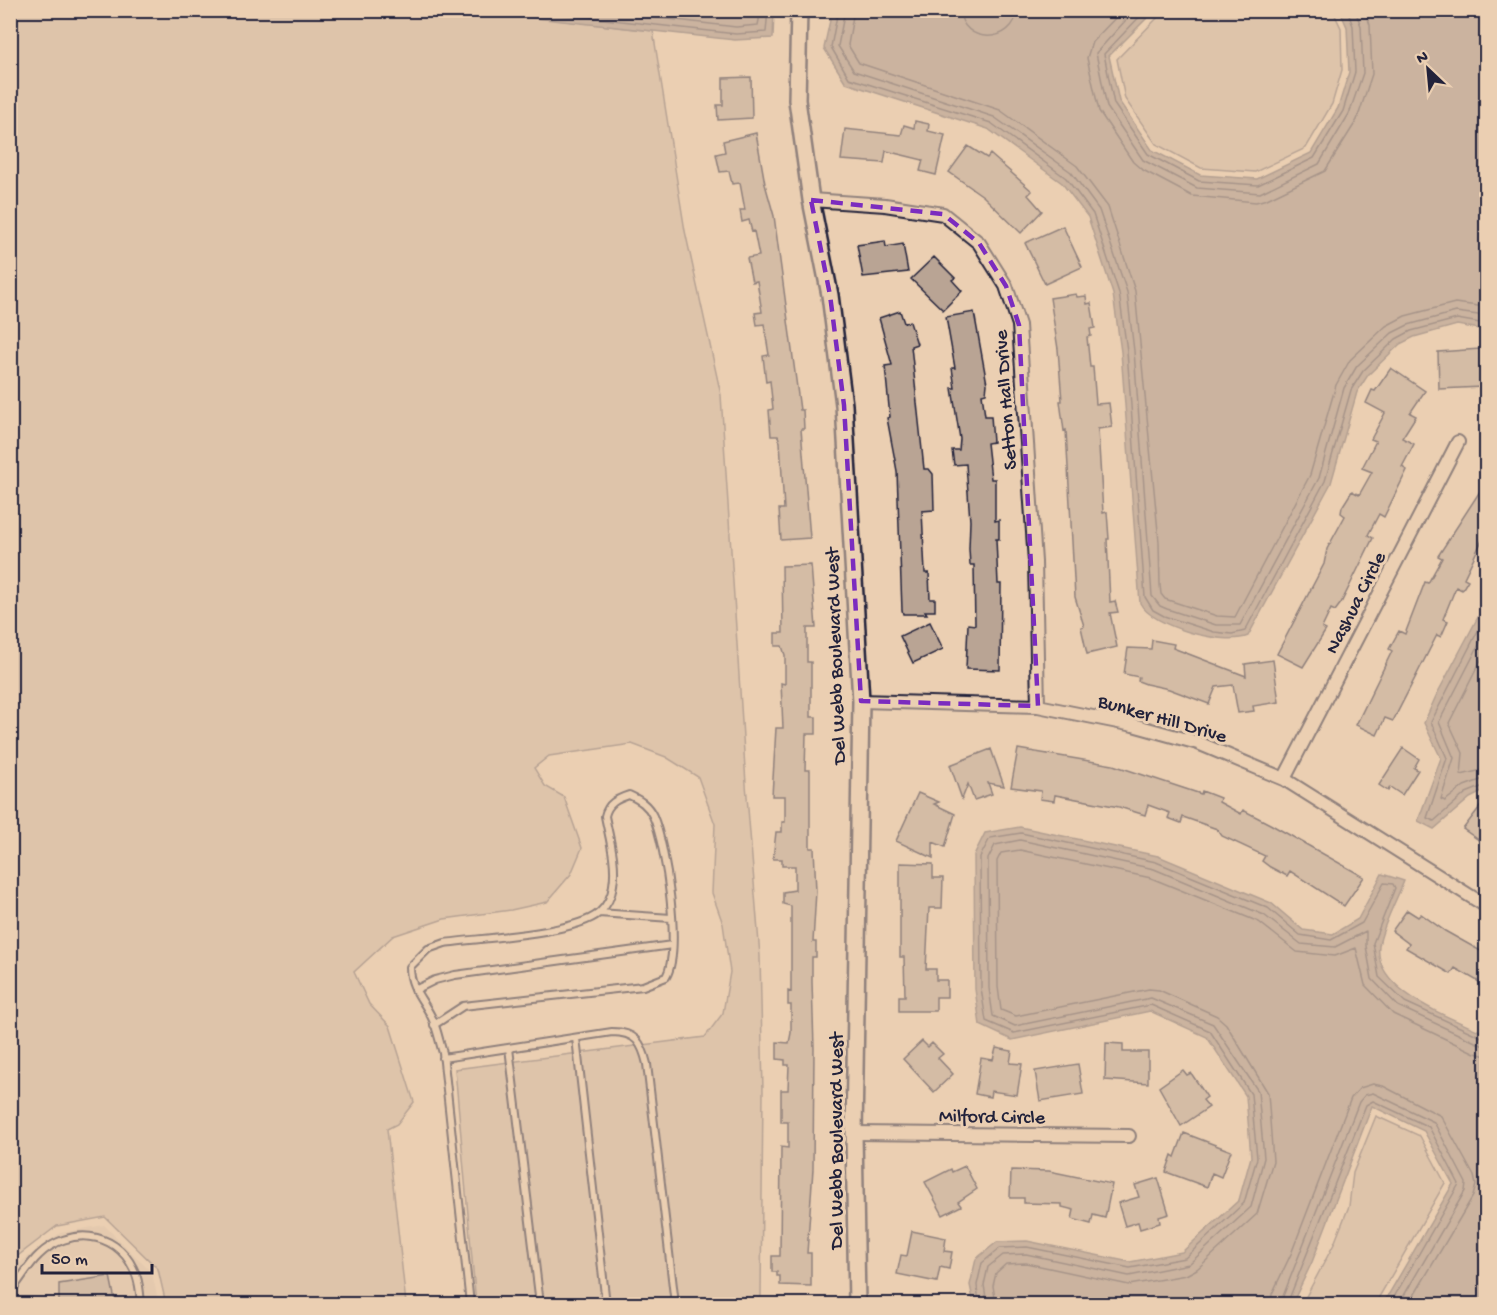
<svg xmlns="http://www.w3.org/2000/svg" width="1497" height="1315" viewBox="0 0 1497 1315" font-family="'Gochi Hand',sans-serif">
	<rect width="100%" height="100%" fill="#ebcfb2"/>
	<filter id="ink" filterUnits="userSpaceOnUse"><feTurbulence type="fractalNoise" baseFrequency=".0167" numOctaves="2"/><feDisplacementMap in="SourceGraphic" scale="12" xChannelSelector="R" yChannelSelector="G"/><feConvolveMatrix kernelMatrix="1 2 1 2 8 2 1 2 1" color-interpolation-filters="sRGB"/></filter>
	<g filter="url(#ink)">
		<path fill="#dcc2a9" d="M104,1225l48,48 7,31h-148l-1,-34 50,-37z"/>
		<path fill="#ceb6a1" stroke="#786c6e" stroke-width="1.5" d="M471,10l182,21 32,200 36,164 25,389 14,172 3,135 -2,205 -10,8 -25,-5 -37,5h-213l-21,-235 250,-32 18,-24 7,-41 -7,-48 -11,-31 3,-69 -17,-47 -32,-20 -34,-13 -83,12 -15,12 11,18 19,11 18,51 -11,26 -24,28 -36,8 -67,9 -51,17 -39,36 15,32 21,22 24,76 -17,22 -10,5 19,175h-240l-8,-35 -53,-52 -48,9 -46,35v-1250z
			M1164,11h169l8,17 1,42 -10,34 -26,44 -51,24 -54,-4 -45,-24 -31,-45 -8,-40z
			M1376,1116l44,20 25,47 -70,121h-73l32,-60 15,-38 4,-33z"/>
		<path fill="#a49187" stroke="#706569" stroke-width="1.5" d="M471,11h303l-1,27 -38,2z
			M969,11l18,3 28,-4 139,1 -45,45 10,45 33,49 48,25 57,4 54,-26 27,-45 11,-36 -2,-45 -7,-16h146v319l-29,-5 -43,12 -14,7 -32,31 -11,17 -26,91 -83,153c-24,10 -96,-9 -108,-33l-19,-251 -8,-58 -25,-77 -26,-34 -74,-54 -142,-46 -22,-35 8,-37z
			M1486,602v188l-16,8 -36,31 -16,-8 23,-63 -17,-35 12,-27z
			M1020,827l138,29 113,47 32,27 30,4 25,-15 24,-45 22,7c-8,20 -19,40 -24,60 -13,49 73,77 106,93v270h-103l70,-120 -29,-53 -52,-25 -60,156 -20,42h-318l-4,-19 6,-26 21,-17 30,-1 103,21 52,-10 57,-52 12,-43 -5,-61 -39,-59 -57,-26 -138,29 -32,-15 -5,-36 -1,-134 11,-22z"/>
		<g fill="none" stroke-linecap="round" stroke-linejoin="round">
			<path stroke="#564e59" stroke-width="1.5" d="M524,10l212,24 30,-2 2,-22
				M591,10l145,17 22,-2 3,-15
				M672,10l78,7 2,-7
				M838,10l-7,37 18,31 142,45 75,55 27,36 26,79 8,58 18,246 8,13 11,6 50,16 18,2 13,-3 80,-150 26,-91 12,-19 33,-32 15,-8 46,-12 29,5
				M845,10l-7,36 16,25 140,46 77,55 28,38 28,82 7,59 18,245 8,10 7,3 49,16h24l79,-147 25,-90 13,-22 35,-33 16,-8 48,-13 30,4
				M854,10l-6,35 11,18 141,47 77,56 31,41 27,84 24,251 1,43 1,9 4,5 52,17 18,1 75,-142 26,-90 14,-25 36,-34 19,-10 50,-13 31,4
				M960,10c1,35 55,35 57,0
				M1123,10l-31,32 -5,16 12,53 34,51 8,7 51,27 64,6 11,-3 58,-28 32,-51 15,-46 -2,-49 -5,-15
				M1135,10l-39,43 11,54 36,53 54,28 63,5 59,-29 30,-50 14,-41 -2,-47 -6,-16
				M1146,10l-42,44 10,50 34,50 51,27 59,4 56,-27 29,-47 12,-39 -2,-46 -6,-16
				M1486,615l-55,107 16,36 -20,60 7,3 32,-28 20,-8
				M1486,631l-47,91 15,36 -13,41 4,2 19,-15 22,-8
				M1486,650l-37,73 14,30 -2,22 25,-6
				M979,1304l-2,-19 5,-22 18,-15 27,-1 103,21 55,-10 59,-55 13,-45 -6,-64 -41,-63 -59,-26 -137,28 -28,-12 -5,-33 -1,-131 10,-19 31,-5 135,29 112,46 32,27 31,5 31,-17 22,-40 9,1 2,4 -22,55 6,34 26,25 81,37
				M987,1304l-3,-19 4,-18 15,-12 23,-1 103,22 60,-12 62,-57 13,-49 -6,-67 -45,-67 -62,-26 -136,28 -22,-10 -4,-28 -1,-129 7,-14 25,-5 134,29 110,46 37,29 34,3 31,-16v15l6,33 26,27 88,41
				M996,1304l-3,-18 3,-13 10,-9 20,-1 103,22 57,-10 11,-6 60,-55 16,-53 -5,-68 -42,-69 -9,-8 -58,-26 -10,-1 -133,27 -15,-6 -3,-23 -1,-126 4,-8 19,-3 131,28 108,44 38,30 38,4 21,-8 9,37 28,29 82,39 11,3
				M1271,1304l1,-10 19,-40 60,-156 9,-10 13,-4 10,2 58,30 33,60 2,9 -3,11 -64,108
				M1280,1304l79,-202 6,-7 8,-2 61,29 32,61 -1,8 -66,113
				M1287,1304l79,-199 7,-4 56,26 30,57 -69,120"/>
		</g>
		<path fill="#b9a494" stroke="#22223b" stroke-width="1.5" d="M751,77l1,41 -34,2 -1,-15h6v-27z
			M915,121l14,3 -1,7 17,4 -9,40 -16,-4 3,-11 -37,-9 -2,12 -43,-3 4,-31 56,6 3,-10 10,3z
			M756,133l9,51 9,32 26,194h3l1,19h-3l9,109 -29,2 -2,-31h5l-4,-67 -2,-6h-7l-2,-26 4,-1 -3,-28 -4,1 -3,-26 6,-1 -5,-31 -7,1 -2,-12 7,-1 -5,-31 -5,1 -5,-24 12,-2 -5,-25 -2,1 -3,-12 -7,2 -2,-12h5l-5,-27 -8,1 -3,-13 -9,1 -4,-18 9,-2 -2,-11z
			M968,146l19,12 3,-4 42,37 -4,4 14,16 -21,22 -38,-37 -34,-24z
			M1063,226l19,41 -37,17 -20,-41z
			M885,241l1,6 17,-3 5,28 -45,5 -6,-32z
			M934,257l21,21 -3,2 10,11 -19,19 -32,-31z
			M1076,294l1,3 9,-1 1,8 4,-1 4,25 -5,1 1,7 -4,1 3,30h3l3,37 13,-1 3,24 -14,2 5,84 4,-1 2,27h-2l3,63 5,-1 3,11 -8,1 7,34 -30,7 -6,-27 3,-1 -9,-29 -9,-167 -2,1 -4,-30h2l-4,-52 -8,-51z
			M900,311l4,12 6,-1 7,22 -6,2 13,123h5l4,5 1,36 -12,1 3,62h4l1,26h5v12h-10l2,3h-24l-1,-4 -5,-139 -10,-53 3,-1 -5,-51 7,-1 -13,-47z
			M974,312l13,72 -1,9 -4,1 3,22h6l2,26 -6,1 4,36h4v42l4,-1v19h-3l2,45h3l-1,86 -34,-1 2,-45 7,1 -1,-60h-4l-1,-16 1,-28 -4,-57 -12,1 -2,-15h7l1,-11 -8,-51h3l-3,-20h3l-9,-51z
			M1480,349l2,38 -43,2 -1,-37z
			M1391,368l34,23 -15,22 6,3 -14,22 12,6 -12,23 5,3 -23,47 -5,-3 -11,21 5,3 -23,47 -9,18 -6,8 -4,-2 -9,19 4,2 -23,37 -26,-13 47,-90 3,-15 18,-33 -4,-3 1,-6 10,-16 7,4 13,-23 -10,-4 14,-27 -5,-2 14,-26 -19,-10 6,-13 3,1z
			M1486,482v50l-22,46 4,2 -6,10 -6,-3 -13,32 5,2 -7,16 -4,-2 -44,86 -8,-3 -8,17 -21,-10 36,-74 -3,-2 10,-18 6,3 20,-52 3,1 14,-25 -4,-2z
			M811,565l5,63h-9v34h4v55h5v17h-10l-1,36h5v78h4l2,43 -3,51h3v15h-4v25l2,66 -1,121 -6,84h4v33l-31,-1v-9h-3v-4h-5v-16h8l1,-109 7,1v-26h-7v-32h7l1,-25h-4v-5l-8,-1v-17l12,1 2,-10v-28h-3v-14l3,1v-86l-8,-2v-12l12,-2v-24h-13v-7h-9l3,-27h6v-10h3v-26h-13l4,-68h7l-2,-45 4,1v-29l-3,-9h-7v-13h8l-1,-67z
			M930,622l13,27 -30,14 -13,-27z
			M1152,640l22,4 -1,4 73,28 -1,-12 28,-4 6,42 -26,4 1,5 -16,2 -5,-28 -17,2 -7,17 -40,-15 -23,-5 -8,-3 1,-4 -15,-3 4,-26 23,1z
			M1403,748l16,11 -5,9 4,2 -16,25 -12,-8 -2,4 -9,-6z
			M991,749l13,37 -16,-3 4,11 -18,6 -6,-16 -6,15 -12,-34z
			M1018,749l95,16 88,29 1,-3 18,7 -1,4 22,12 2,-4 27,14 94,53 -20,29 -54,-35 -3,5 -17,-9 -8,-6 3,-5 -43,-20 -5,-7 -34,-12 -2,6 -13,-5 2,-5 -22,-8 -3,10 -26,-8 -64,-12 -1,6 -14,-2 1,-8 -30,-4z
			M918,793l21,9 -5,2 21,10 -10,33 -12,-5v16l-37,-17z
			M1486,799v46l-23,-16z
			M900,863l33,1v14h10l-1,30h-13l-1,20 -2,41h10v11h11v17h-11v14h-37v-15h6l-1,-39h-4z
			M1407,910l11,7 3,-3 24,17 41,23v32l-31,-18 -4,6 -45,-26 3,-4 -17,-13z
			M922,1041l6,6 4,-4 11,11 -5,4 15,16 -19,18 -31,-33z
			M1106,1043l17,1v8h25v31l-43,-3z
			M996,1048l16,3 -2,12 12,1 -5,31 -26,-4 -1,6 -15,-3 6,-36 12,2z
			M1078,1064l5,30 -43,7 -5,-30z
			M1183,1070l4,5 4,-2 16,24 -4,3 6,7 -28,19 -22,-39z
			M1184,1133l47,18 -10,26 -9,-4 -5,14 -41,-15 6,-17 3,2z
			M965,1166l12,23 -19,13 3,4 -18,9 -18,-33 26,-13 1,3z
			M1011,1170l38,1 63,13 -7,34 -12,-3 -2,9 -19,-5 2,-9 -12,-3v-3l-38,-1v-5h-14z
			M1158,1178l11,36 -10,3 1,6 -20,6 -2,-7 -13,4 -7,-23 21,-6 -4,-12z
			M912,1231l34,7 -2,13 8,1 -3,17 -9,-2 -3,15 -40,-8 4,-19 6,1z
			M110,1276l6,29h-57v-21z"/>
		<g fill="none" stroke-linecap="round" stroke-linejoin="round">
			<g stroke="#22223b" stroke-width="10">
				<path id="service" d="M599,913l72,5
					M415,990l20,-10 20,-5 217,-30
					M434,1025l29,-19 180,-20 23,-9c16,-27 0,-131 -13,-161 -5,-11 -13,-16 -24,-21 -12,4 -21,8 -24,21 4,21 12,47 8,69 -1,10 -6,21 -14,28 -25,21 -119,25 -154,30l-17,6 -18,18c0,21 12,31 21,49 6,11 8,25 12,37l27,251
					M576,1038l30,266
					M509,1048l31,256
					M443,1058l169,-26c24,0 30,11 35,32l28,240
					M10,1292c10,-11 18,-27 29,-37 29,-28 76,-25 94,13 6,11 7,24 8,36"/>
			</g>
			<g stroke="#22223b" stroke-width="16">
				<path id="minor" d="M811,200l74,5 58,9 36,29 27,43 13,39 16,237 3,144
					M861,701l177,5 95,19 65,18 86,36 202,127
					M1284,779l174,-337
					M854,1133l275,3"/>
			</g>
			<g stroke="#22223b" stroke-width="20">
				<path id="tertiary" d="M799,10l-2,90 14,100 19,95 14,110 17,296 -7,432 3,171"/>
			</g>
			<use href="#service" stroke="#ebcfb2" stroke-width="6"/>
			<use href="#minor" stroke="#ebcfb2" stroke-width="12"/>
			<use href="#tertiary" stroke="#ebcfb2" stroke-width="15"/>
		</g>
	</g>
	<path d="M0 0H1497V1315H0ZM811,200l132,14 36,29 27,43 13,39 19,381 -177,-5 -17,-296 -14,-110z" fill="#ebcfb2" fill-opacity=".55" fill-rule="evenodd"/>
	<path fill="none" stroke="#7b2cbf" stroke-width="4.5" stroke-dasharray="12 8" stroke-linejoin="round" d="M811,200l132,14 36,29 27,43 13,39 19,381 -177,-5 -17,-296 -14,-110z"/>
	<g text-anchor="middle" stroke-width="6" stroke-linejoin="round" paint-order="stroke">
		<g font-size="20" fill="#22223b" stroke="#ebcfb2">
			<text transform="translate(1004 400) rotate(-94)" y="7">Setton Hall Drive</text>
			<text transform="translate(1354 602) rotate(-63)" y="7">Nashua Circle</text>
			<text transform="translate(834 656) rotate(-92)" y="7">Del Webb Boulevard West</text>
			<text transform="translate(1163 717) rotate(16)" y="7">Bunker Hill Drive</text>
			<text transform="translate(992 1115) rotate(1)" y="7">Milford Circle</text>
			<text transform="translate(835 1141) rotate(-90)" y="7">Del Webb Boulevard West</text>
		</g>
	</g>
	<rect width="1497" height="1315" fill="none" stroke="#ebcfb2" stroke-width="36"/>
	<rect x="18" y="18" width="1461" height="1279" fill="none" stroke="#22223b" stroke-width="2" filter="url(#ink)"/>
	<g transform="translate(1428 69) rotate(334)" stroke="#ebcfb2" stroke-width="4.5" paint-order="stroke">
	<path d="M0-4.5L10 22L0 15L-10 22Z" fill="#22223b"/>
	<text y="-9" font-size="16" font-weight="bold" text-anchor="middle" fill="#22223b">N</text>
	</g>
	<path d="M42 1264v9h110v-9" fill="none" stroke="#22223b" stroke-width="3"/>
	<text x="51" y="1264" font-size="18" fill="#22223b" stroke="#ebcfb2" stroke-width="4.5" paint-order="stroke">50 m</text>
</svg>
